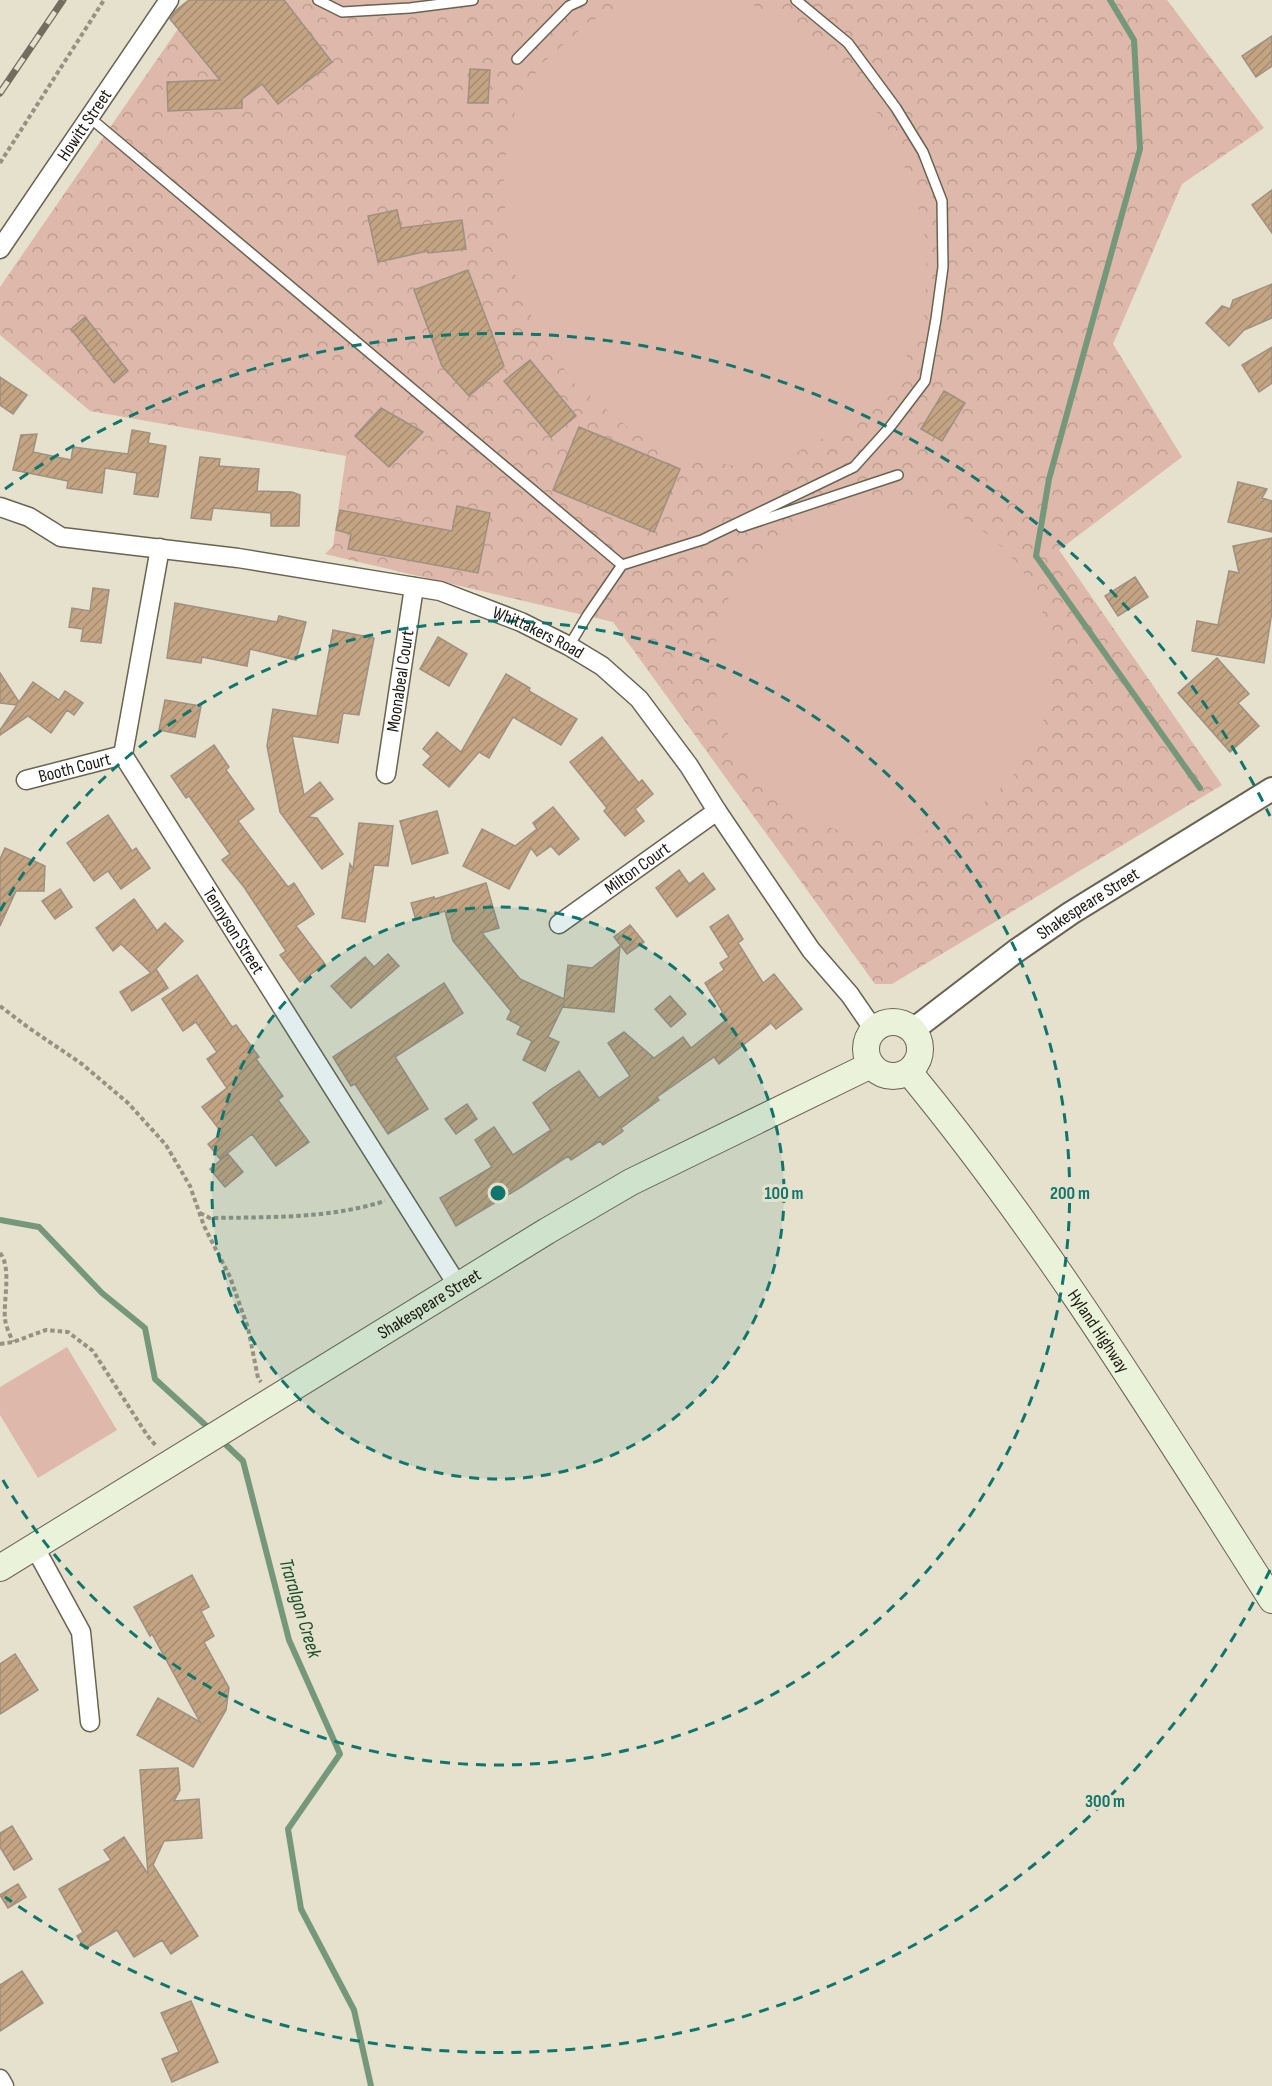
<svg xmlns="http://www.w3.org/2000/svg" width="1272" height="2086" viewBox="0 0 1272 2086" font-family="'Sofia Sans Condensed',sans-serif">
	<defs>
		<pattern id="park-crowns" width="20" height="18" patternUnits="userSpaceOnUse" patternTransform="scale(1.5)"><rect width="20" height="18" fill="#deb8aa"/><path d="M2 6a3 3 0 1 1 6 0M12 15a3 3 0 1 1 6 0" fill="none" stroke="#be9d91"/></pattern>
		<pattern id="building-hatch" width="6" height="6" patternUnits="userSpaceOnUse" patternTransform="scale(1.5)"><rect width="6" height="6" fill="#c3a483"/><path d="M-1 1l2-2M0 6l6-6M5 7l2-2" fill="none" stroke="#a78c70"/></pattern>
	</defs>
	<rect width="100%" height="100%" fill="#e6e1cc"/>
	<path fill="url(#park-crowns)" d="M198,0h969l97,128 -82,56 -69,160 69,113 -123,93 163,235 -330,199h-17l-262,-362 -288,-68 8,-8 13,-90 -256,-45 -90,-76v-48z"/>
	<path fill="#deb8aa" d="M638,0h92l23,5 51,28 48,42 40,60 24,62 11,51 -2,65 -25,58 -48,51 -58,32 -57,12 -58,-9 -49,-28 -57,-47 -35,-51 -21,-50 -11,-55 -3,-58 12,-56 25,-47 49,-43z
		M714 667a169 169 0 1 1 338 0a169 169 0 1 1-338 0Z
		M67,1347l50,83 -79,48 -38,-63v-28z"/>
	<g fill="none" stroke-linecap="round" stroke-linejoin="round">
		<path stroke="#75987b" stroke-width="6" d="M1110,0l24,40 6,109 -91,330 -13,77 164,232
			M0,1220l39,7 63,66 43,35 10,51 57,52
			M221,1440l22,21 46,179 51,114 -52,75 13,80 53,101 17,76"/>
	</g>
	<path fill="url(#building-hatch)" stroke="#9f9081" stroke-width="1.5" d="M189,0h95l48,62 -54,42 -16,-20 -20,15v9l-74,3 -1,-29 53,-2 -50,-61 5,-8z
		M1272,36v30l-16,11 -14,-21z
		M470,69l20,1 -2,33h-20z
		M1272,190v43l-20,-28z
		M397,210l4,18 61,-8 4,29 -38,4v-2l-50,11 -10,-46z
		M468,270l36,96 -35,30 -27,-30 -28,-76z
		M1272,284v34l-28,12 -15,16 -23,-23 16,-17 8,3 3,-9z
		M85,317l43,54 -14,12 -43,-54z
		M1272,347v36l-13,9 -17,-27z
		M530,360l46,56 -25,21 -47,-56z
		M0,377l27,18 -14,19 -13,-9z
		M944,391l21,12 -23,38 -21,-12z
		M381,408l42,24 -34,35 -34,-31z
		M579,427l101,42 -26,63 -101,-42z
		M132,430l18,3 -2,10 18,3 -8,51 -24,-3 3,-21 -32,-5 -3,25 -35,-5 1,-7 -55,-11 8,-35 16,-1 -4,18 38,8 2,-13 55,7z
		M200,457l20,2 -1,7 40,3 -2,22 35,1 8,3 -1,31h-28v-13l-58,-5 -2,12 -20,-2z
		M1238,482l29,7 -5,9 10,3v31l-44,-10z
		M457,506l33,7 -12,60 -130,-24 3,-15 -15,-4 4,-20 112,21z
		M1272,538v73l-8,52 -72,-12 5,-30 21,4 11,-54 10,2 -6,-27z
		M1135,577l13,20 -30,19 -13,-20z
		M93,588l16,2 -8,53 -20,-2 2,-12 -14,-2 3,-19 18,3z
		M175,603l102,19 2,-6 27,6 -10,38 -46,-11 -3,17 -45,-9 -1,6 -34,-5z
		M333,630l41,8 -15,77 -16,-2 -5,30 -46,-7 12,59 16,-13 13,17 -25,18 9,1 26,36 -21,15 -42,-57 -13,-66 6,-37 44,7z
		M438,637l29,17 -18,32 -29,-17z
		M1217,658l32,36 -11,9 21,23 -29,26 -52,-59z
		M0,673l19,29 14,-20 26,18 6,-9 18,12 -9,12 -7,-5 -16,23 -23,-17 -28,19v-5l17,-25 -17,-2z
		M506,674l24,14 -1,3 48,28 -16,26 -48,-28 -24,41 -10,-6 -30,35 -26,-22 8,-9 -8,-7 14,-17 24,20z
		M165,700l36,6 -6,31 -36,-7z
		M602,737l37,46 3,-3 11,14 -18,15 9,12 -19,15 -21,-25 3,-3 -37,-46z
		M214,745l15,22 -3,3 28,39 -16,12 50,66 6,-4 20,31 -18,12 29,38 -25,18 -20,-27 6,-4 -42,-64 -22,-27 8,-6 -41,-58 -3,2 -15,-22z
		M553,807l26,32 -20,16 -8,-9 -14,10 -6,-8 -22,41 -46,-23 19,-37 33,17 22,-17 -4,-6z
		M437,811l11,42 -36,11 -12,-43z
		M108,815l24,36 4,-3 14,20 -29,21 -13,-18 -14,10 -27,-38z
		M359,823l34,3 -5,40 -14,-1 -9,57 -23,-4 8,-54 3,5z
		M5,848l40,18 -1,25h-28l-16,35v-67z
		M679,870l10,14 14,-11 12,16 -38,28 -21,-29z
		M486,883l13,45 -17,5 38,46 44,20 4,-34 24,3 28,-22 -6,66 -51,-5 1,-3 -16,33 11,5 -14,29 -22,-11 9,-19 -15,-7 4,-8 -14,-7 4,-8 -58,-70 -8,-30 -29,9 -5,-17 23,-6 1,2z
		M60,889l12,18 -17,12 -13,-18z
		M134,899l23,32 8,-8 18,18 -29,30 2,-2 12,19 -36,23 -12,-19 31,-19 -30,-29 -8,7 -17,-23z
		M728,915l15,24 -5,4 25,40 11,-9 28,35 -26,20 -5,-6 -52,41 -5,-7 -57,40 2,3 -38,28 2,3 -20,14 -3,-4 -29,19 -3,-4 -47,31 -65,39 -16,-28 52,-31 -17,-27 19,-13 19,28 38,-25 -18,-27 17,-13 29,-19 20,27 31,-22 -22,-33 16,-11 30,26 29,-21 8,11 36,-29 -22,-36 19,-13 -4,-7 9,-6 -19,-30z
		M630,925l14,17 -17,12 -13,-17z
		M388,954l11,12 -48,42 -20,-22 34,-29 9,10z
		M197,975l35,52 4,-2 23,32 -3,2 27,37 -5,4 31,42 -33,24 -24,-32 -32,25 -12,-15 14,-11 -20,-26 25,-19 -20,-29 10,-7 -21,-30 -13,9 -21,-32z
		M444,983l19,30 -68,44 33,52 -40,25 -33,-50 -4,2 -18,-29z
		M670,996l16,18 -15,13 -16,-18z
		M467,1104l10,15 -21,15 -11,-15z
		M228,1154l15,18 -18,15 -15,-18z
		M192,1575l17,32 -8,4 13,25 -10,6 25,46 -3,22 -33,57 -56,-32 21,-37 42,24 -48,-88 -2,2 -16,-29z
		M15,1654l23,36 -38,24v-50z
		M178,1768l2,22 -6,11 25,-2 3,39 -38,3 -11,24 45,71 -27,18 -9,-14 -28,17 -17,-27 -32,19 -8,-13 6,-4 -24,-43 52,-29 -7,-10 20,-13 24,37 -8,-104z
		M12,1826l20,33 -18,11 -14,-23v-14z
		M18,1884l8,13 -18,11 -8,-13z
		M22,1971l21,32 -43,28v-46z
		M191,2001l27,61 -46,20 -10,-23 17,-7 -18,-39z"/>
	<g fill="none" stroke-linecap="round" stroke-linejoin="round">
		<g stroke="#696452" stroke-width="12">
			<path id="service" d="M318,0l24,12 68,-4 63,-8
				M517,59l52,-53 13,-6
				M89,117l533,448
				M741,527l157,-52
				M702,540l152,-73 36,-40 35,-46 11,-62 7,-52 -1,-66 -19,-49 -27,-44 -48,-65 -52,-43
				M569,646l18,-30 35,-51 83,-26"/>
		</g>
		<g stroke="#696452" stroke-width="21">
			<g id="minor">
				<path id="s1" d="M0,249l169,-249"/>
				<path id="s2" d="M0,507l29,10 32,20 177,21 202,33 81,31 48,24 33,20 37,33 50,67 28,45 94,139 39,45 24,35"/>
				<path id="s3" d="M160,548l-37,207 335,531"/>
				<path id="s4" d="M386,774l28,-187"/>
				<path id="s5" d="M26,780l97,-25"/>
				<path id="s6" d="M559,924l158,-113"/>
				<path d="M34,1546l47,86 9,90"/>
				<path d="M0,2079l4,7"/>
			</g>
		</g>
		<g stroke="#696452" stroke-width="26">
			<g id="tertiary">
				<path id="s7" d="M913,1030l103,-79 55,-38 201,-124"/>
			</g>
		</g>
		<g stroke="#696452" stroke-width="28">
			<g id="secondary">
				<circle cx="893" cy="1049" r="27"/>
				<path id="s8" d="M909,1072c136,165 248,348 363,528"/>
				<path id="s9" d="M0,1568l547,-337 84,-49 240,-117"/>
			</g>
		</g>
		<path stroke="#969283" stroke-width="4" stroke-dasharray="4.5 3" stroke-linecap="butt" d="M0,163l104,-163
			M0,1006l29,22 53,36 46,39 38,42 24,41 14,40 26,51 18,51 10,50 3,4
			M200,1213l10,5c58,-1 118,1 175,-17
			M0,1253c12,14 3,49 5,66 1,8 5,16 8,23
			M0,1344l13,-2 33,-12 22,2 25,19 54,84 10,12"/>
		<use href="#service" stroke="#fff" stroke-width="9"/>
		<use href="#minor" stroke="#fff" stroke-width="18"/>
		<use href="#tertiary" stroke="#fff" stroke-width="22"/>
		<use href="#secondary" stroke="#eaf2d9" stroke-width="26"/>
		<g stroke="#716d60" stroke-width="7">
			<path id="rail" d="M0,93l63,-93"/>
		</g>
		<use href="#rail" stroke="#e6e1cc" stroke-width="4.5" stroke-dasharray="14" stroke-linecap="butt"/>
	</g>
	<circle cx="498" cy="1193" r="286" fill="#0f766e" fill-opacity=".12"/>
	<g fill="none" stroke="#0f766e" stroke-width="3" stroke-dasharray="10 8">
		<circle cx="498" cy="1193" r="286"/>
		<path d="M0 911A572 572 0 1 1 0 1475"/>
		<path d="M1270 1570A859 859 0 0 1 5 1897M5 489A859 859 0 0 1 1270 816"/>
	</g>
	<g text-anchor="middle" stroke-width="6" stroke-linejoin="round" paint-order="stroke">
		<g font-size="18" fill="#1a1811" stroke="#e6e1cc">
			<text dy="6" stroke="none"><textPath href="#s1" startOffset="150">Howitt Street</textPath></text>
			<text dy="6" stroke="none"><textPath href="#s2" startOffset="558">Whittakers Road</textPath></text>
			<text dy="6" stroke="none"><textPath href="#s4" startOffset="94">Moonabeal Court</textPath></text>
			<text dy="6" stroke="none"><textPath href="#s5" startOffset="50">Booth Court</textPath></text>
			<text dy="6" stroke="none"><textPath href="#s6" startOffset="96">Milton Court</textPath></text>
			<text dy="6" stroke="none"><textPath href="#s7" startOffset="216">Shakespeare Street</textPath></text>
			<text dy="6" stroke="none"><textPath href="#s3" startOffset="418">Tennyson Street</textPath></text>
			<text dy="6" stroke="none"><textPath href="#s9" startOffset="504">Shakespeare Street</textPath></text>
			<text dy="6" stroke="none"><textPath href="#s8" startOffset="321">Hyland Highway</textPath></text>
		</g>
		<g font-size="20" font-style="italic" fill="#175028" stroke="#e6e1cc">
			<text transform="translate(301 1608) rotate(73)" y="7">Traralgon Creek</text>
		</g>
	</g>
	<circle cx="498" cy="1193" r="9" fill="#0f766e" stroke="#e6e1cc" stroke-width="3"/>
	<g font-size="18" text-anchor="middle" font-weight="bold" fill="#0f766e" stroke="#e6e1cc" stroke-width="6" stroke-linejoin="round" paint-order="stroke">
		<text x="784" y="1199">100 m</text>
		<text x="1070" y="1199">200 m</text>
		<text x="1105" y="1807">300 m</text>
	</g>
</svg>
